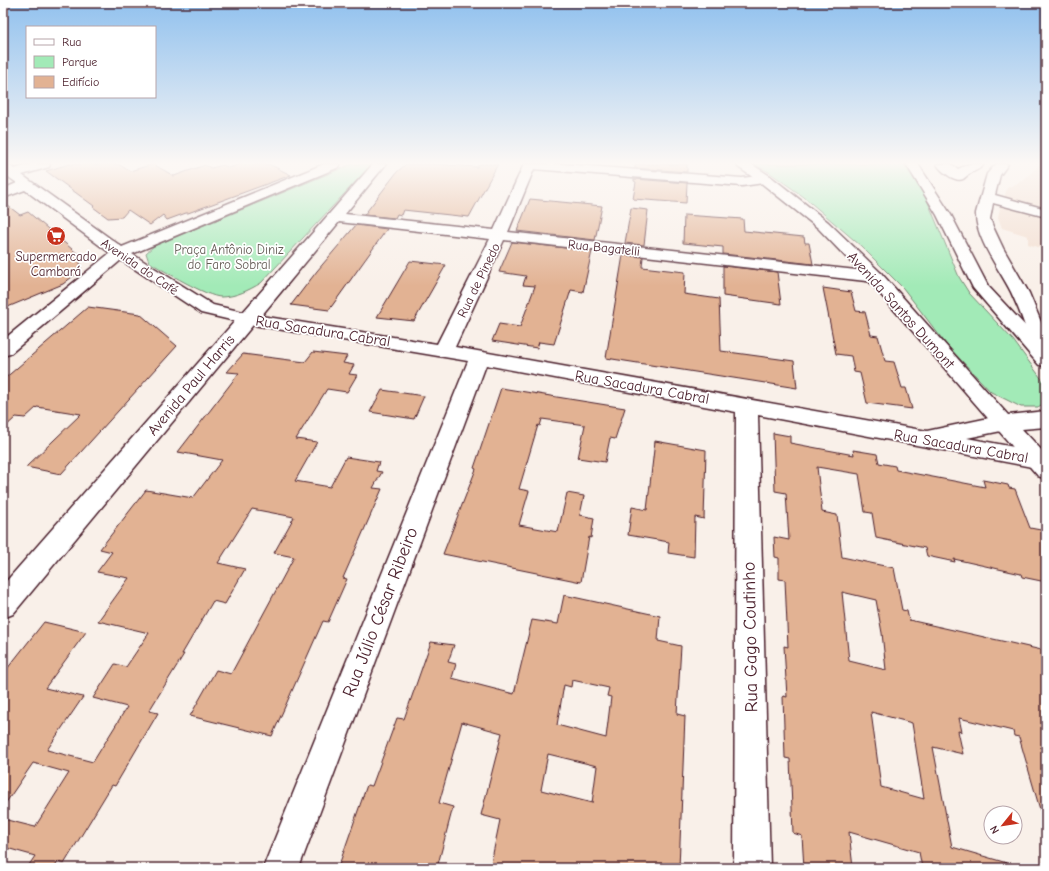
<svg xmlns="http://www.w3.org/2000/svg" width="1049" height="871" viewBox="0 0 1049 871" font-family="'Comic Neue',sans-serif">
	<rect width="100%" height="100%" fill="#f9f0e9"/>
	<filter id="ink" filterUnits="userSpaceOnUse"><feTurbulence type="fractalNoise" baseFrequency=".025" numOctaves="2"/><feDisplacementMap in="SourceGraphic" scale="8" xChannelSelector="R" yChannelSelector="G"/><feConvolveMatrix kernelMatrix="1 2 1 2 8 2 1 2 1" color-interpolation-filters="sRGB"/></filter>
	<g filter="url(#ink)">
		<path fill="#f2ddcf" d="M1040,164h6v86l-18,-6v-8l-26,-8 -4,-11 3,-13 21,2 1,-4 -19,-4 3,-10 17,-8z"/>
		<path fill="#a2eab7" stroke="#768471" d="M352,164h20l-111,119c-12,7 -25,14 -40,14 -14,0 -58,-27 -72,-35l-3,-9 8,-7z
			M753,164h151l21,31 34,82 10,16 44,47 33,45v17l-8,5h-17l-30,-15 -45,-48 -43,-56 -42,-42 -57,-49 -35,-25z"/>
		<path fill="#e2b293" stroke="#4a1f2b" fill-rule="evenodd" d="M69,164h49l12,7 23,-7 21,12 31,-11 6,3 12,-3 6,3 11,-4h29l22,11 -103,38h-2l-19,7 -4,-5 -13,10 -22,-15 -6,7 -14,1 -15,-11 1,-1 -48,-35z
			M406,164h27l44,3 2,-3h19l-29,53 -66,-7 -2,5 -4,-1 -2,4 -31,-3 33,-43z
			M635,164h52v8l-52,-4z
			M634,179l53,4 -1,20 -53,-4 3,-17 -2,-1z
			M530,199l72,7 -7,34 -78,-9z
			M3,202l17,13 8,-3 51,43 2,15 -18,14 -60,25z
			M631,208l17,2 -4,35 -19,-2z
			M684,215l59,4 1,12 60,6 1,6h4l4,21 -90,-10v-7l-40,-4z
			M356,225l31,4 -58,81 -38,-5 26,-34z
			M512,242l80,9 -9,41 -12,-2 -17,54 -15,-2 -2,6 -45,-7 7,-17 21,3 15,-41 -12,-1 3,-9 -27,-4z
			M623,255l20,2 -1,10 43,5 -1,22 35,5 2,52 73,10 3,27 -191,-30z
			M410,261l36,4 -32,56 -37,-4z
			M723,266l54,6 4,32 -58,-8z
			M823,288l28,4 5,19 9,1 6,23 7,1 7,25 9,1 8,26h4l6,21 -45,-6 -7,-30 -6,-1 -3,-16 -15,-2z
			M88,307l52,7 37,32 -116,128 -35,-7 55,-53 -44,-7 -12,11 -9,-1 -13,12v-49z
			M313,352l34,4 -4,7 11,2 -5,9 8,1 -10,17 -20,-3 -31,50 21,3 -22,39 35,6 16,-30 33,5 -3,9 6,1 -9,16 9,1 -39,89 4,1 -19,43 -5,-1 -51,115 -82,-20 26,-46 15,4 63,-117 -20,-4 20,-36 -42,-8 -34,54 27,6 -20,35 -12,-3 -31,53h2l-35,57 9,2 -43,73 -3,-1 -48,79 -6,-2 -4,6h-27l8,-12 -32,-9v-28l32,8 34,-54 -36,-10 -30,44v-133l41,-52 42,10 -41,56 38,9 -36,53 46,12 34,-55 -34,-9 22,-34 11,3 23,-34 -51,-12 31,-43 -32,-6 15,-20 -12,-3 46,-59 47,8 29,-38 -44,-8 61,-79 -12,-1 16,-18 62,8z
			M501,388l124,20 -10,31 -5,-1 -5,24 -27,-4 7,-33 -43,-6 -2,7 -2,-1 -19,64 10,2 -10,34 39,7 9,-39 17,3 -4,19 14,3 -3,20 -2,-1 -8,45 -138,-28 33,-85 -2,-1z
			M382,390l42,6 -10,23 -44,-7z
			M773,433l17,3v7l64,12 -1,-5 24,4 2,9 16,3 1,4 89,17 -2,-7 25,5 1,3 6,1 15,39 16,3v51l-24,-5 -1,-3 -67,-15 1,3 -28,-6 -2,-8 -49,-10 -4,-25 -7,-1 -6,-38 -42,-7 5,45 15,3 5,42 52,11 8,42 5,1 2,9 137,31v162h-5l-22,-76 -5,-1 -1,-5 -54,-13 3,14 -4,-1 5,23 -30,-7 19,100 55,16 -1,5h-84l-3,-16 -70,-20 4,36h-49l-2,-32 -9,-3 -3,-74 -5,-1 -2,-62 4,1 -3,-51 4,1 -3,-67 -6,-1v-21l-4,-1 -1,-20 15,3 -3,-47 -11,-2zM842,592l34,8 6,33 4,37 -37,-9zM871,712l41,11 12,76 -43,-12z
			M655,441l51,9 -2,69 -9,-2 -1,40 -26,-4 1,-11 -41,-7 4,-28 15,3z
			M564,595l96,21 -2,25 23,5 -4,68 8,2 -6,152h-189l10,-48 -19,-5 21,-82 -40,-11 -23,81 14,4 -16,61h-99l29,-83 5,1 25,-68 7,1 27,-77 23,3 -6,17 8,2 -4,14 62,16 18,-74 26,4zM572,680l37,8 -2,8 4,1 -5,41 -49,-13 7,-40 7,2zM548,754l49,12 -5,37 -51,-13z"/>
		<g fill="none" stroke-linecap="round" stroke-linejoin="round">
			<g stroke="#4a1f2b" stroke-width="3">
				<path id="minor" d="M3,164h5l6,5 18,-5h18l-1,3 -27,8 100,72 202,-83h16l-1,3 -207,87 81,51 30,7 130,-148h13l-41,50 149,16 30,-66h38l180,14 23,-3 5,1 2,3 -2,3 -28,4 -208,-17 -26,63 367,40 6,1 2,4 -2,4 -6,1 -371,-42 -49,107 472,84 76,-16 8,2 3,6 -3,6 -44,9 78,15 1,10 -9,5 -279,-53 12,453h-36l2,-456 -250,-47 -187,503h-36l205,-507 -215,-36 -240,289 -10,4v-33l232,-264 -34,-8 -80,-53 -111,94 -7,2v-16l107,-87 -85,-63 -22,8v-9l14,-6 -14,-10zM339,222l151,17 -53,105 -176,-28z
					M937,164h14l7,5 11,-5h15c-3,5 -8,6 -13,9 -3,1 -5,4 -8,6 -8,4 -23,-9 -26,-15z
					M996,164h12l-8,11 -5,20 51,14v8l-53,-14 -3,16 4,10 9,19 26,45 17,41 -1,31 -7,-2 -3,-4c-6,-23 -14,-46 -24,-67 -11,-22 -36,-54 -35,-79l11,-39z"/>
			</g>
			<g stroke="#4a1f2b" stroke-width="3">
				<path id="major" d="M737,164h14l19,12 58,46 53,51 127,142 38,-4v16l-24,2 24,26v24l-8,-3 -169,-195 -51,-53 -58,-46 -22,-15z
					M906,164h12l33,51 37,71 58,62v18l-7,-1 -66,-77 -36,-73z"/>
			</g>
			<use href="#minor" fill="#fff" fill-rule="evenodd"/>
			<use href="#major" fill="#fff" fill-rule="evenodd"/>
		</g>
	</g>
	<linearGradient id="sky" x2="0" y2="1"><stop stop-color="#91c1ee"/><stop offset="0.57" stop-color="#fcf8f5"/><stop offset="1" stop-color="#fcf8f5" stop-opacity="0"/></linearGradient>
	<rect width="1049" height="286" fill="url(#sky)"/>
	<defs>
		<g id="supermarket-disc" transform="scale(1)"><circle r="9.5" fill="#c8321e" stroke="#fff"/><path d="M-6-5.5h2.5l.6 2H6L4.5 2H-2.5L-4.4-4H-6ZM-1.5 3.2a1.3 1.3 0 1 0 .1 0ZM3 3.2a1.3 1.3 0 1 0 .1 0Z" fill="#fff"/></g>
	</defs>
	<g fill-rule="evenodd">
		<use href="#supermarket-disc" x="56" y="236"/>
	</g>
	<g text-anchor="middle" stroke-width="3.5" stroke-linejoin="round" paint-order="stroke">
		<g font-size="13" fill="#4a1f2b" stroke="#fff">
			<text transform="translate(604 247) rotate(6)" y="5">Rua Bagatelli</text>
			<text transform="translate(140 266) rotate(34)" y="5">Avenida do Café</text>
			<text transform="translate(478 280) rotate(-64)" y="5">Rua de Pinedo</text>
		</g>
		<g font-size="13" fill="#645c55" stroke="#fff">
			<text x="229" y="254">Praça Antônio Diniz<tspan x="229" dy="15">do Faro Sobral</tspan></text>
		</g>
		<g font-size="13" fill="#4a1f2b" stroke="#fff">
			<text x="56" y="261">Supermercado<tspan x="56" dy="15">Cambará</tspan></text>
		</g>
		<g font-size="15" fill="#4a1f2b" stroke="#fff">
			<text transform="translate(901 310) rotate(48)" y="5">Avenida Santos Dumont</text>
			<text transform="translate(323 331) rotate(9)" y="5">Rua Sacadura Cabral</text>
			<text transform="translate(191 385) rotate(-50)" y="5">Avenida Paul Harris</text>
			<text transform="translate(642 387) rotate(10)" y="5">Rua Sacadura Cabral</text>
			<text transform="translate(961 446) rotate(10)" y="5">Rua Sacadura Cabral</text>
		</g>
		<g font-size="18" fill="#4a1f2b" stroke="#fff">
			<text transform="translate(380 612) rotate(-69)" y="6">Rua Júlio César Ribeiro</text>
			<text transform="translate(750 637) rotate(-91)" y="6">Rua Gago Coutinho</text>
		</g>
	</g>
	<rect width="1049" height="871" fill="none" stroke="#fff" stroke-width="16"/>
	<rect x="8" y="8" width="1033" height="855" fill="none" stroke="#4a1f2b" stroke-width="1.5" filter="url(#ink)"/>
	<rect x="26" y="26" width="130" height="72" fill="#ffffff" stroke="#b7a5aa"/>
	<rect x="34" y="39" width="20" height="6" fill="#ffffff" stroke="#b7a5aa"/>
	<text x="62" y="46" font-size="12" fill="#4a1f2b">Rua</text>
	<rect x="34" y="56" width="20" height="12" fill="#a2eab7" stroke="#b7a5aa"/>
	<text x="62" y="66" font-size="12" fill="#4a1f2b">Parque</text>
	<rect x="34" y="76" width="20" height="12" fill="#e2b293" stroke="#b7a5aa"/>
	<text x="62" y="86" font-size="12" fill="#4a1f2b">Edifício</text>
	<g transform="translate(1003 825) rotate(240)"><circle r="19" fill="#ffffff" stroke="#b7a5aa"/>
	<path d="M0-3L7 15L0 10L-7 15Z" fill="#c8321e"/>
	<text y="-6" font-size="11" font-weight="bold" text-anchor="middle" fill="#4a1f2b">N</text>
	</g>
</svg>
